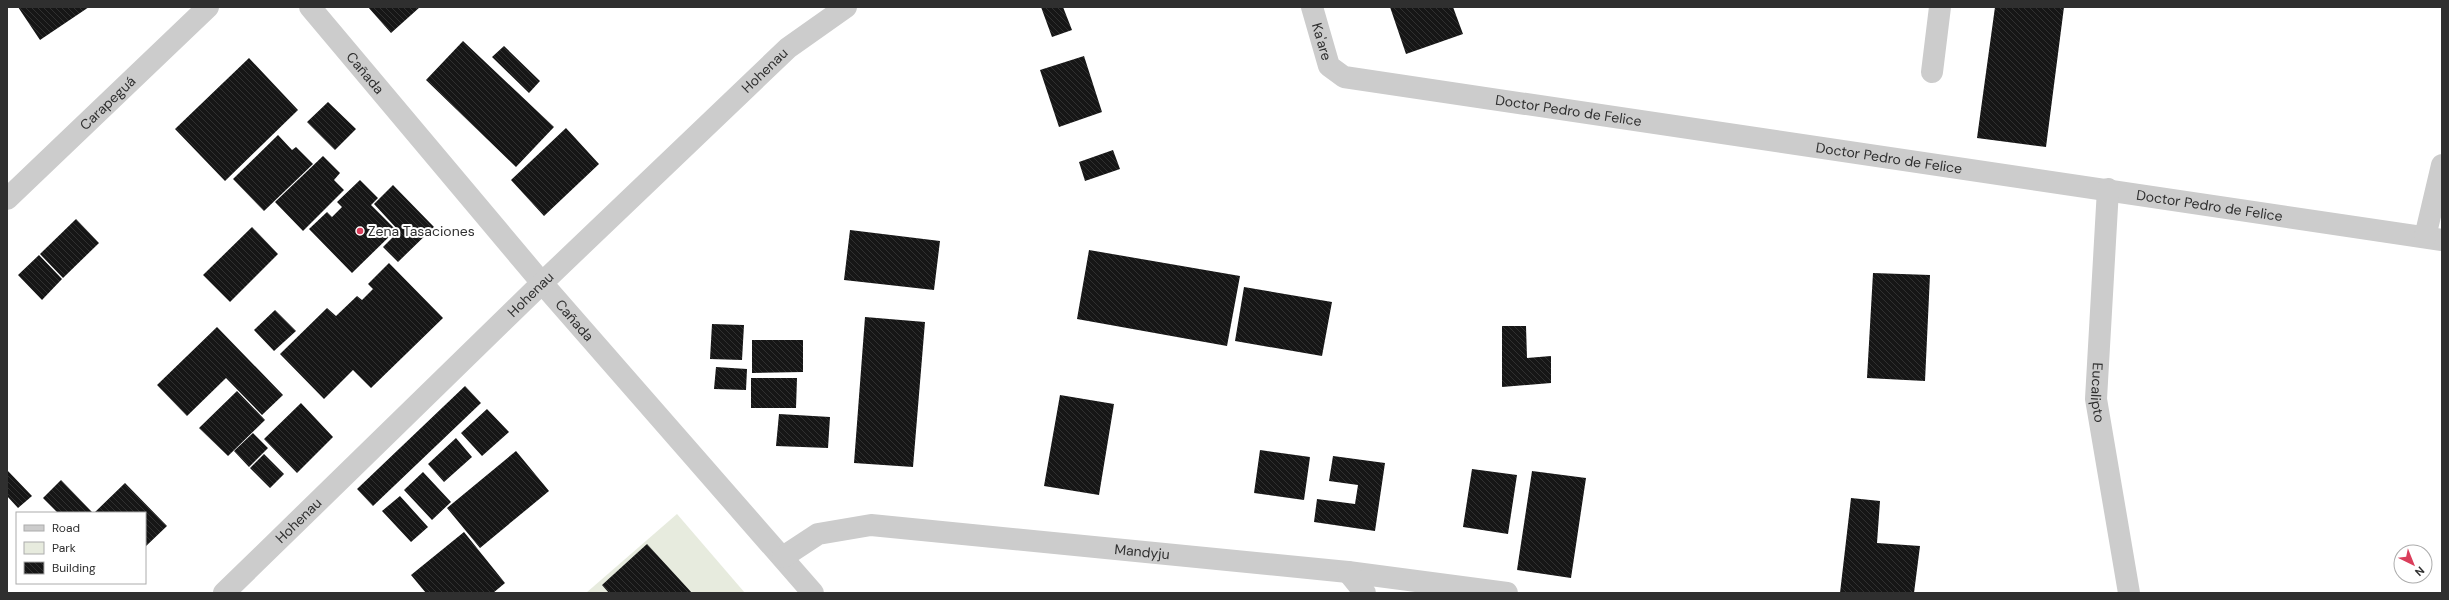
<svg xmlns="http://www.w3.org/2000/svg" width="2449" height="600" viewBox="0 0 2449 600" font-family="'DM Sans',sans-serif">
	<defs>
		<pattern id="building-back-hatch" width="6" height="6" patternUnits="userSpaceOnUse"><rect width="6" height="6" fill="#161616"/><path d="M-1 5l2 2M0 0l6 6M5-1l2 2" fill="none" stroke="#303030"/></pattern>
	</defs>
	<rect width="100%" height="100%" fill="#fff"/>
	<path fill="#e7ebde" d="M677,514l68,79h-159z"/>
	<path fill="url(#building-back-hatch)" d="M18,7h71l-49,33z
		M368,7h52l-29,26z
		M1041,7h22l9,23 -20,7z
		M1390,7h63l10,27 -57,20z
		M1995,7h69l-18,140 -69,-9z
		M463,41l91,86 -38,40 -90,-87z
		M504,46l36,35 -11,12 -37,-36z
		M1084,56l18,56 -43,15 -19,-57z
		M249,58l49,52 -73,71 -50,-52z
		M328,102l28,27 -21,21 -28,-28z
		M566,128l33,36 -55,52 -33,-36z
		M278,135l14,15 4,-3 17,17 -49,47 -31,-32z
		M1113,150l7,19 -35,12 -6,-19z
		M323,156l17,17 -6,7 10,10 -41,41 -28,-29z
		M360,180l18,18 -7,7 25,25 -44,43 -43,-44 18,-17 5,5 10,-10 -5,-5z
		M393,185l41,42 -36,35 -15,-15 16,-16 -25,-27z
		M76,219l23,24 -36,35 -23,-24z
		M252,227l26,27 -48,48 -27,-27z
		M850,230l90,11 -6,49 -90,-10z
		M1089,250l151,26 -13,70 -150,-27z
		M39,255l23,24 -20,21 -24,-25z
		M389,263l54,55 -72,70 -18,-18 -29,29 -44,-45 47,-46 9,8 21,-20 5,4 11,-11 -5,-5z
		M1873,273l57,2 -5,106 -58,-3z
		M1244,287l88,15 -10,54 -87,-15z
		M275,310l21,21 -22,20 -20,-21z
		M865,317l60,5 -12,145 -59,-4z
		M712,324l32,1 -2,35 -32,-1z
		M1502,326h24l1,32 24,-2v27l-49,4z
		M217,327l66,68 -21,20 -36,-37 -39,38 -30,-31z
		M752,340h51v32l-51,1z
		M716,367l31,2 -1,21 -32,-1z
		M751,378h46l-1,30h-45z
		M465,386l16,17 -108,103 -16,-17z
		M237,391l28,29 -37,36 -29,-28z
		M1060,395l54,9 -15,91 -55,-9z
		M301,403l32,34 -36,36 -33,-34z
		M487,409l22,23 -27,24 -21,-23z
		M779,414l51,3 -2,31 -52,-2z
		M253,433l15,15 -19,19 -15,-16z
		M456,438l16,19 -28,25 -16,-18z
		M1260,450l50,7 -6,43 -50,-7z
		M516,451l33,40 -69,57 -33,-40z
		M264,454l20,20 -14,14 -20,-20z
		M1333,456l52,7 -10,68 -61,-9 3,-23 38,5 3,-19 -29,-4z
		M1472,469l45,6 -9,59 -45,-7z
		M7,470l25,26 -14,12 -11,-12z
		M1532,471l54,7 -15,100 -54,-8z
		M423,472l28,30 -19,18 -28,-30z
		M61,480l31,32 -1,1h-33l-15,-15z
		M125,483l42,43 -22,21v-34h-51z
		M400,496l28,31 -17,15 -29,-31z
		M1851,498l29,3 -3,42 43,3 -6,47h-74z
		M464,532l41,51 -12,10h-67l-15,-18z
		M647,544l45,49h-83l-7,-8z"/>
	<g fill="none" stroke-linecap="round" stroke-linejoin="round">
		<g stroke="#ccc" stroke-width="22">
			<path id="s1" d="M310,7l232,276 271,310"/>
			<path id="s2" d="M1312,7l17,59 15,11 1098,163"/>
			<path d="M1932,72l8,-65"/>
			<path id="s3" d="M2108,189l-12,210 33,194"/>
			<path id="s4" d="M7,199l201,-192"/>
			<path d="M2425,237l17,-72"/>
			<path id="s5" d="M783,557l35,-23 53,-9 477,47 159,21"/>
			<path d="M1348,572l17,21"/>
		</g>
		<path stroke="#ccc" stroke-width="22" id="s6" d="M224,593l318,-310 246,-235 58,-41"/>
	</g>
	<circle fill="#da3e5b" stroke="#fff" stroke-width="1.5" cx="360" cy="231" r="4"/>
	<g text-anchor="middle" stroke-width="4" stroke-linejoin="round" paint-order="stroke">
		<g font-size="14" fill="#2f2f2f" stroke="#fff">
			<text dy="5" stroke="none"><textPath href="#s2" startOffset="36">Ka'are</textPath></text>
			<text dy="5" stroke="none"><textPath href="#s6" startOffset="752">Hohenau</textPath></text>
			<text dy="5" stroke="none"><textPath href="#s1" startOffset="86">Cañada</textPath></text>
			<text dy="5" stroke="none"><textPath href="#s4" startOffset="139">Carapeguá</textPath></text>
			<text dy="5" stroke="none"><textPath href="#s2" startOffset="307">Doctor Pedro de Felice</textPath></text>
			<text dy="5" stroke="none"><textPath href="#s2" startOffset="631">Doctor Pedro de Felice</textPath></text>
			<text dy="5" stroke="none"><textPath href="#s2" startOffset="955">Doctor Pedro de Felice</textPath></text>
			<text dy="5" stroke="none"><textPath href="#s6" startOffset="428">Hohenau</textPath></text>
			<text dy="5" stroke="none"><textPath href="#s1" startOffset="410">Cañada</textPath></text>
			<text dy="5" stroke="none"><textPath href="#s3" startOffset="204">Eucalipto</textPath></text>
			<text dy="5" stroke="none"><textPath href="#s6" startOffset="104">Hohenau</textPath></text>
			<text dy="5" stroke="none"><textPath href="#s5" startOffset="368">Mandyju</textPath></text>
		</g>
		<g font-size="14" fill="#2f2f2f" stroke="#fff" text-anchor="start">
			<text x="368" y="236">Zena Tasaciones</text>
		</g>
	</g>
	<rect width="2449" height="600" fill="none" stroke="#2f2f2f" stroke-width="16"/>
	<rect x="16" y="512" width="130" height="72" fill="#ffffff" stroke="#acacac"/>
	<rect x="24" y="525" width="20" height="6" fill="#cccccc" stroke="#acacac"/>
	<text x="52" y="532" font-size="12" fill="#2f2f2f">Road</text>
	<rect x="24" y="542" width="20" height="12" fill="#e7ebde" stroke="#acacac"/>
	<text x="52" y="552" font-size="12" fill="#2f2f2f">Park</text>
	<rect x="24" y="562" width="20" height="12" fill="url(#building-back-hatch)" stroke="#acacac"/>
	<text x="52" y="572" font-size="12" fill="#2f2f2f">Building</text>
	<g transform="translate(2413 564) rotate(137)"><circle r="19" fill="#ffffff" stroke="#acacac"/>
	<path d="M0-3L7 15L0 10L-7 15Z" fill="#da3e5b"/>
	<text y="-6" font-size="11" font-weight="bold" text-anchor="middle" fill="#2f2f2f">N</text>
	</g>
</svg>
